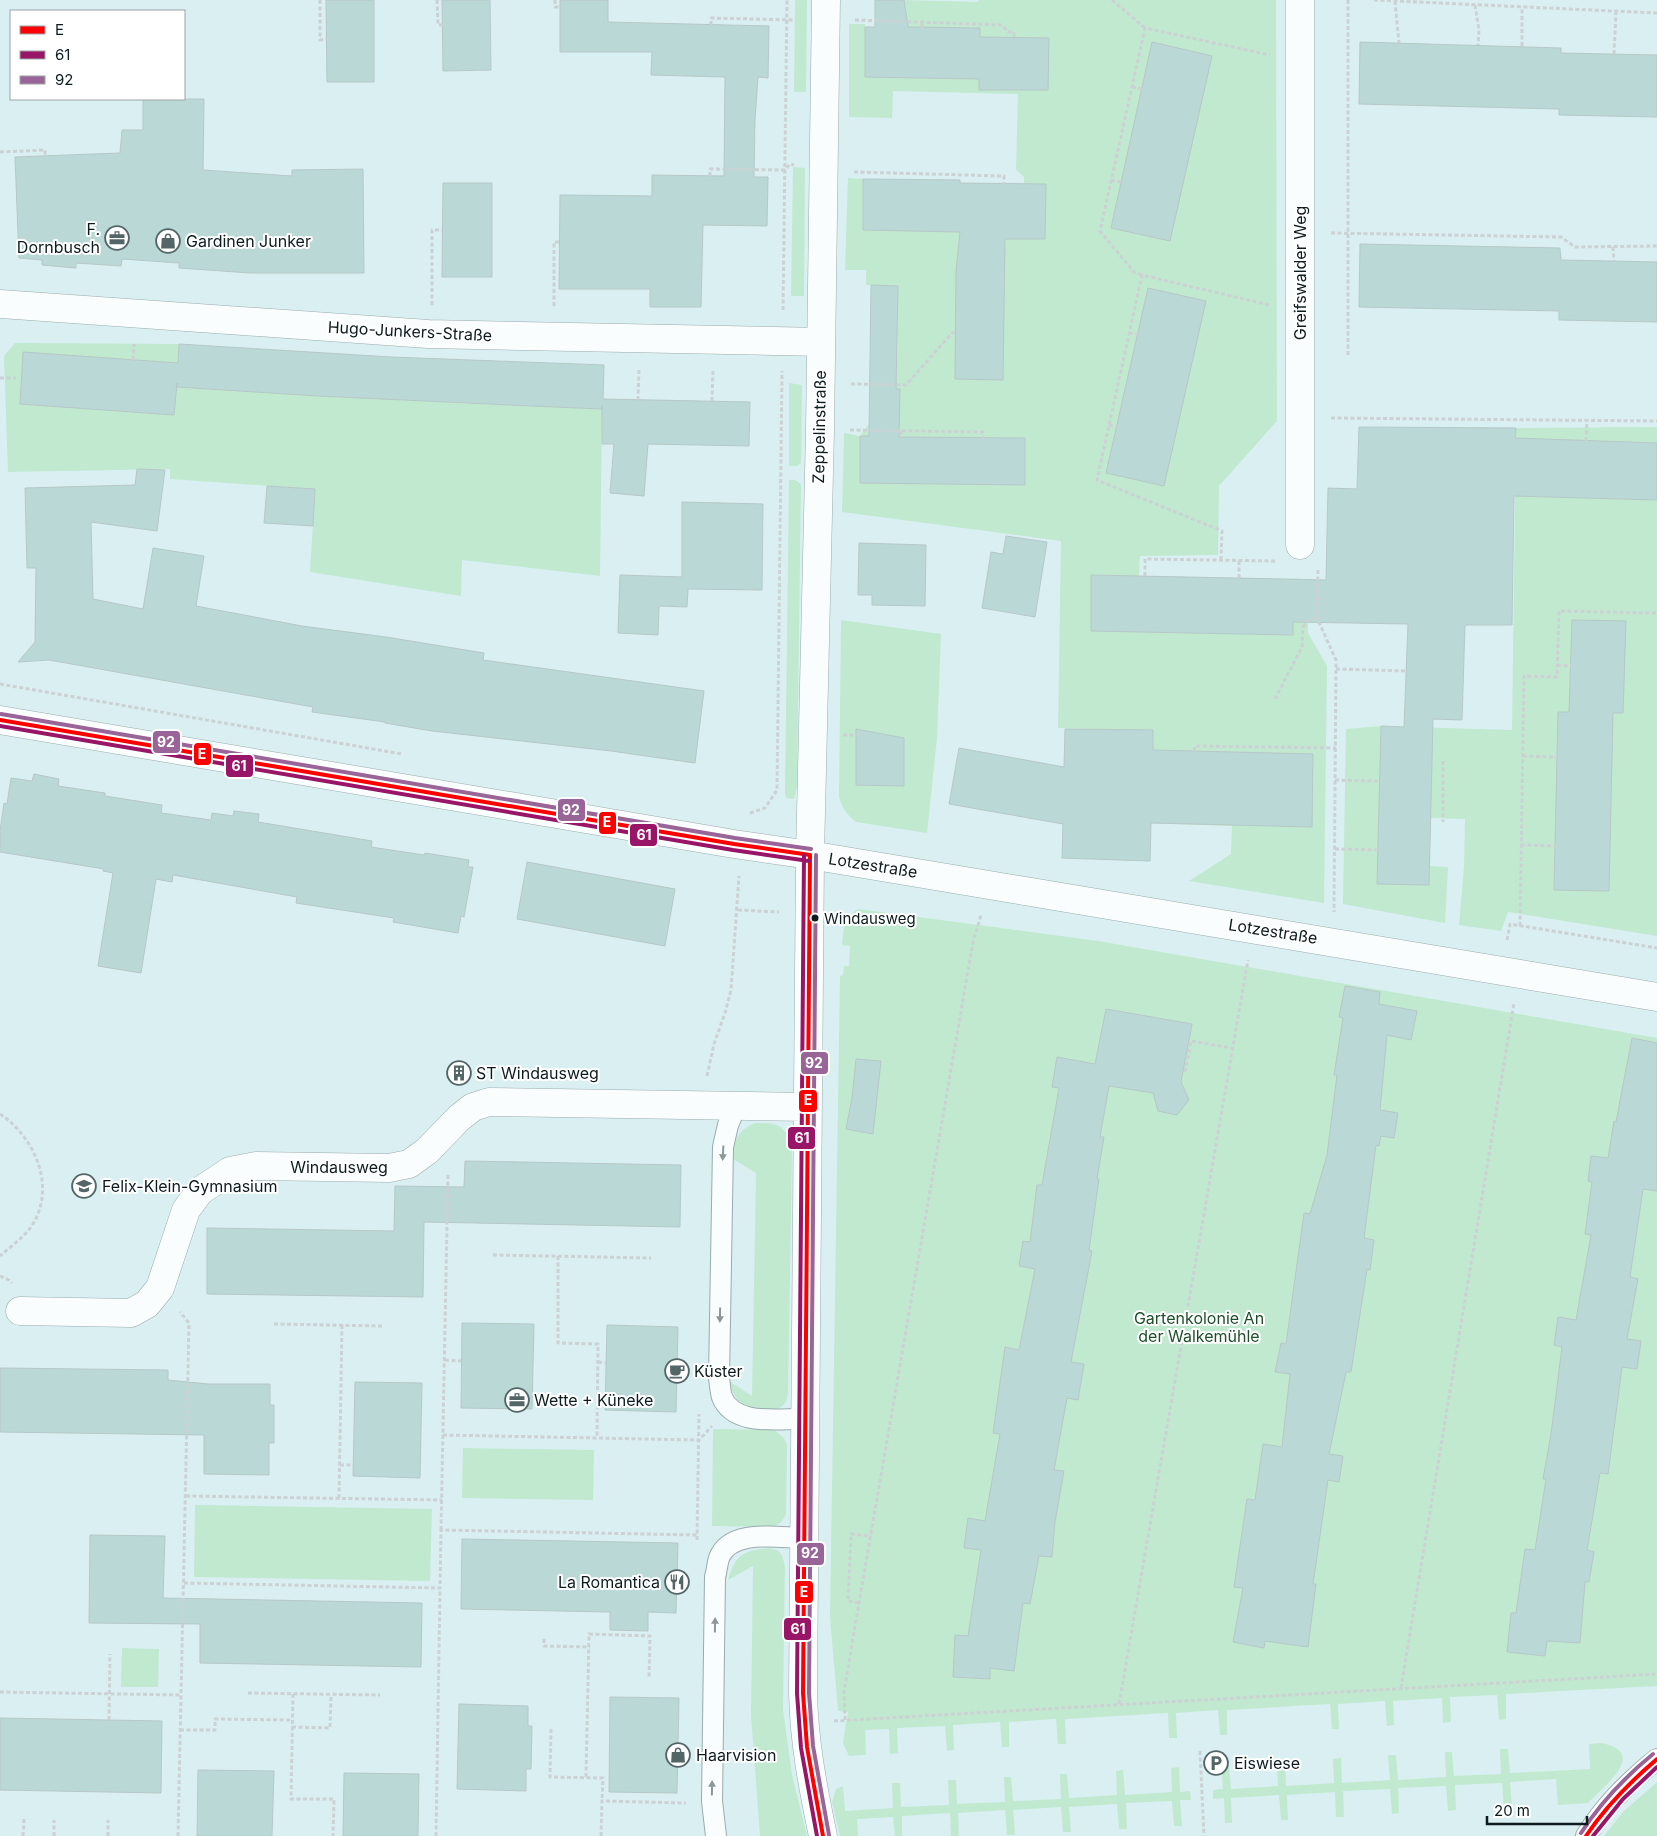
<svg xmlns="http://www.w3.org/2000/svg" width="1657" height="1836" viewBox="0 0 1657 1836" font-family="Inter,sans-serif">
	<rect width="100%" height="100%" fill="#daeff2"/>
	<path fill="#c0e9d0" d="M795,0h12l-1,92h-12z
		M904,0l74,2 1,-2h297l1,421 -58,65 -1,69 -78,1 -1,20 169,3v54l19,33 -3,237 -135,-22 42,-27 1,-28 -81,-3 2,-92 -95,-3 3,-187 -219,-29 2,-79 16,3 9,-12h30l1,-34 -30,-1 27,-9 1,-94 -32,-1v-15h-21l3,-92 15,1v51l97,2v6l85,1 1,-55h-22v-7l-8,-7 2,-76 -125,-3 -1,27 -43,-1v-93h16v3h38z
		M793,167l12,1 -1,128h-13z
		M15,343l164,1 -2,43 283,16 142,6 -2,167 -138,-16 -1,36 -151,-24 5,-83 -145,-10v-10l-162,3 -4,-116z
		M789,383l13,2 -1,78 -4,3h-8z
		M1657,427v509l-149,-24 -7,19 -42,-6 5,-58 1,-48 -34,-1 -2,48 19,1 -3,56 -102,-19 3,-175 35,-3 131,4 4,-302z
		M789,480h6l6,4 -4,303 -3,12 -8,-1 -1,-6z
		M841,620l100,14 -4,104 -10,95 -71,-11c-9,-7 -14,-14 -17,-25z
		M858,909l240,32 559,97v648l-151,8v25l-7,1 -2,-25 -47,2 1,25 -8,1 -1,-25 -49,3 1,24 -7,1 -2,-25 -47,3 1,25h-7l-2,-25 -103,6v25h-7l-2,-25 -42,3 1,25h-8l-1,-25 -103,6 1,25h-8l-2,-25 -47,3v25h-7l-2,-25 -47,3 1,25 -7,1 -2,-25 -48,2 1,25 -8,1 -1,-25 -24,1 1,25 -17,1 -6,-13 5,-31 -10,-1 -8,-94 10,-641 3,-1 1,-9h5l1,-20 -8,-1c2,-18 1,-26 16,-36z
		M755,1123c22,0 29,1 37,23l-4,248c-1,5 -2,10 -7,13 -7,6 -31,3 -38,-2 -8,-6 -11,-15 -14,-24l23,15 4,-223 -23,-14c0,-18 5,-29 22,-36z
		M713,1429l61,1 10,8 3,7 -1,69c-3,7 -6,10 -14,13l-60,-1z
		M463,1448l131,2 -1,50 -131,-2z
		M195,1505l237,4 -2,72 -236,-4z
		M769,1548c13,2 13,7 16,18l-2,143 9,66 15,61h-47l-9,-120 2,-150 -25,14c8,-26 15,-29 41,-32z
		M122,1648l37,1 -1,38h-37z
		M1601,1743c48,9 4,42 -13,60l-30,2 -2,-26 -46,3 2,25 -8,1 -2,-25 -47,2 1,25 -8,1 -2,-25 -48,2 1,25 -7,1 -2,-25 -47,2 1,26h-8l-1,-25 -48,3 1,25h-7l-2,-25 -48,3 1,25h-7l-1,-25 -11,1v-9l10,-1 -2,-24h8l2,24 47,-3 -1,-24 8,-1 1,25 48,-3 -1,-24 8,-1 1,25 48,-3 -2,-25h8l2,25 48,-3 -1,-25h7l2,24 47,-2 -1,-25h8l2,24 80,-4 -1,-25z
		M1179,1767l1,25 10,-1 1,9h-11l2,26h-8l-2,-25 -46,2 1,26h-8l-2,-25 -48,3 2,25h-8l-2,-25 -48,3 2,25h-8l-2,-25 -47,3 1,23h-8l-1,-23 -48,3v20h-7l-2,-19 -36,2 1,17h-18l-8,-34 4,-13 7,-3 2,25 48,-3 -1,-25h8l1,24 48,-2 -1,-25h8l1,24 48,-2 -1,-25h7l2,24 48,-2 -1,-25h7l2,24 48,-3 -1,-24 7,-1 2,25 47,-3 -1,-24z
		M1657,1782v54h-53l19,-24z"/>
	<path fill="#bad9d6" stroke="#b7c7c7" d="M326,0h48v82h-47z
		M442,0h48l1,70 -48,1z
		M560,0h48v22l161,4 -1,52 -10,-1 -3,42 -1,58h14l-1,49 -64,-1 -2,82h-51v-18h-91l1,-94 92,1v-21l72,1 1,-99 -74,-2 1,-23h-92z
		M875,0h29l4,27 72,1v9l69,1 -1,52h-69v-11l-114,-2v-50h10z
		M1152,42l60,14 -42,185 -59,-13z
		M1360,42l201,6v5l96,2v62l-98,-2v-6l-200,-5z
		M143,99h61l-1,71 89,6v-6l71,-1 1,104h-114l-71,-5v-5l-57,-4 -1,7 -45,-3v5l-34,-3v-5l-23,-2 -4,-101 105,-4 2,-23h21z
		M863,179l97,1v3l86,1 -1,55h-40l-2,141 -48,-1 1,-108 4,-39 -97,-2z
		M443,183h49v94h-50z
		M1360,244l200,4 1,12 96,2v60l-98,-2v-9l-200,-4z
		M871,285l27,1 -2,103h4l-1,48 126,1v47l-165,-2v-47h9z
		M1148,288l58,13 -42,185 -58,-13z
		M179,344l212,13 213,8 -1,34 147,3 -1,44 -101,-2 -4,52 -34,-3 4,-49h-12v-38v3l-71,-3 -213,-10 -141,-9v-4l-3,32 -154,-11 3,-52 155,11z
		M1359,427l157,1 -1,10 142,5v57l-143,-4 -2,129h-47l-3,95 -29,-1 -4,166 -52,-1 4,-158 23,1 4,-103 -115,-2v13l-202,-4v-56l235,5 2,-92 29,1z
		M137,469l28,1 -8,61 -66,-9 2,77 50,10 10,-61 51,8 -8,50 106,20 84,11 98,16 -1,7 221,31 -9,72 -84,-12 -179,-20 -47,-8v-1l-73,-10 1,-5 -264,-47 -31,2 17,-20 1,-74h-9l-2,-80 110,-3z
		M267,486l48,3 -2,37 -49,-3z
		M682,502l81,2 -1,86 -74,-1 -1,18 -28,-1 -1,29 -40,-2 2,-58 62,2z
		M1006,536l41,6 -12,75 -53,-9 9,-56 12,2z
		M859,543l67,2 -1,61 -53,-1v-10h-14z
		M1572,620l54,1 -3,92h-10l-4,178 -55,-1 4,-178h11z
		M856,729l48,9v48l-48,-1z
		M1065,729l88,1v20l160,4 -1,73 -161,-4 -1,38 -88,-3 1,-34 -114,-20 10,-56 105,19z
		M34,774l25,5 -1,7 47,7v3l57,9 -1,8 50,7 1,-7 21,3 1,-5 25,3 -1,8 114,19 -1,6 53,8 1,-2 44,7 -1,7h5l-9,50 -3,-1 -3,17 -65,-11 1,-4 -98,-15 1,-6 -124,-22 -1,7 -16,-3 -15,94 -43,-7 15,-93 -10,-2 1,-2 -104,-17v-21l4,-28 3,1 4,-26 21,3z
		M527,862l148,27 -10,57 -148,-27z
		M1345,986l35,6 -1,12 38,7 -6,29 -24,-5 -7,75 18,3 -4,25 -13,-2 -2,10 -3,-1 -12,93 10,2 -4,30 -3,-1 -16,103h-5l-17,82 14,2 -4,26 -11,-2 -15,104h3l-8,63 -43,-6 -1,7 -31,-6 10,-54 -9,-1 13,-88 8,1 8,-56 19,3 8,-73 -15,-2 6,-29 5,1 18,-131 6,1 17,-59 10,-80h-3l9,-57 -4,-1z
		M1106,1009l86,15 -11,58 8,18 -12,15 -19,-4 -5,-18 -44,-7 -9,51h4l-7,42h2l-10,71 3,1 -21,111 13,2 -6,36 -11,-2 -13,72 10,1 -9,51 -3,35 -13,-1 -9,48 -7,-1 -9,68 -24,-3v11l-37,-2 2,-42 13,1 13,-86 -17,-2 4,-30 17,3 15,-87 -7,-1 12,-86 14,3 16,-81 -16,-3 4,-25 7,1 7,-57h5l17,-97 -7,-1 5,-30 38,7z
		M1632,1038l25,5v148l-14,-2 -13,88 8,2 -11,60 14,2 -4,28 -15,-2 -14,107 -8,-1 -13,77 7,2 -5,30h-4l-5,61 -33,-2 -2,15 -38,-4 4,-39h5l9,-64 10,1 11,-71h-3l8,-45 11,-87 -8,-2 4,-28 18,3 15,-85 -6,-1 7,-52 -4,-1 3,-25 17,2 6,-37 2,1z
		M856,1059l25,2 -8,73 -27,-5 6,-31z
		M465,1161l216,4 -1,62 -256,-5 -1,75 -216,-3v-66l187,3 1,-45 69,1z
		M462,1323l72,1 -2,85 -71,-1z
		M607,1325l71,2 -2,85 -71,-2z
		M0,1368l168,2v10l40,4h62v21h4v38h-5v32l-65,-1v-39l-204,-3z
		M355,1382l67,1 -2,95 -67,-2z
		M90,1535l75,1 -2,62 259,5 -1,64 -221,-4v-39l-111,-1z
		M462,1539l216,4 -2,70 -28,-1v19l-38,-1v-18l-149,-3z
		M610,1697l69,1 -2,95 -68,-1z
		M459,1704l69,2v20h4l-1,43h-5v22l-69,-2z
		M0,1718l162,3 -1,72 -161,-3z
		M198,1770l76,1 -2,65h-75z
		M344,1773l75,1 -1,62h-75z"/>
	<g fill="none" stroke-linecap="round" stroke-linejoin="round">
		<g stroke="#9babad" stroke-width="22">
			<path id="lane" d="M736,1106l-8,19 -5,22 -4,231c1,6 1,13 3,19 12,30 57,21 83,22
				M716,1836l-4,-35 3,-224c2,-6 2,-13 4,-19 12,-30 59,-20 85,-20
				M1586,1836c19,-31 43,-54 71,-77"/>
		</g>
		<g stroke="#9babad" stroke-width="29">
			<path id="street" d="M0,304l428,30 393,8
				M1300,545v-545
				M0,720l734,124 76,11 847,142
				M20,1311l111,2 16,-9 13,-16 26,-78 14,-19 30,-20 26,-5 133,2 20,-4 18,-13 32,-33 14,-11 16,-5 319,5
				M823,1836c-10,-48 -19,-94 -20,-143l7,-838 10,-425 6,-430"/>
		</g>
		<path stroke="#ccd2d3" stroke-width="3" stroke-dasharray="4 2.5" stroke-linecap="butt" d="M320,0v40l7,-1
			M437,0l1,25h5
			M555,0v7h5
			M1112,0l33,28
			M1348,0v356
			M1374,0l283,13
			M1395,1l4,42
			M1475,5l4,25 -1,15
			M855,20l147,5 6,7h6v5
			M711,25v-7l83,2
			M922,28v-6
			M1522,46v-39
			M1614,54l2,-43
			M1132,87l10,2
			M0,152l45,-2v6
			M854,172l150,4v8
			M710,176v-7l75,1 5,-6 4,1
			M1111,180l10,2
			M1331,233l230,4 14,10 82,-1
			M1613,247l1,14
			M1142,275l-8,-3 -34,-41 45,-203 125,27
			M432,305v-75h10
			M554,306v-64h6
			M783,310l4,-310
			M1129,333l9,1
			M133,360l1,-16
			M0,378h16
			M851,384l55,1 46,-52h3
			M638,400l1,-31
			M712,401l1,-30
			M1331,418l326,3
			M1109,425l8,2
			M850,430l133,2v6
			M901,431v6
			M1586,441l1,-20
			M1221,560l1,-29 -125,-51 45,-205 127,30
			M1318,570l-1,48 19,42 -2,252
			M1145,576v-17l130,2
			M1239,578v-18
			M1557,665l14,1
			M1336,669l70,2
			M0,684l402,70
			M1275,699l27,-52 1,-20 6,-8 8,-1
			M843,735h13
			M1194,751l1,-5 141,2
			M1523,756l34,1
			M1443,761v61
			M1335,780l44,1
			M750,813l15,-5 12,-18 5,-419
			M1521,845l35,1
			M1335,849l43,1
			M738,910l41,2
			M1520,926l4,-250 33,1 2,-66 98,2
			M1507,940l3,-16 147,24
			M1185,1072l6,-31 41,7
			M707,1076l7,-32 11,-31 6,-23 8,-114
			M0,1114c36,24 57,75 31,113 -8,11 -21,20 -31,29
			M493,1255l158,3
			M558,1256v87l40,1 -1,94
			M0,1276l9,4 3,3
			M274,1324l108,2
			M445,1360l16,1
			M598,1362l8,1
			M443,1435l256,5 13,-14
			M340,1465h13
			M186,1496l256,4
			M339,1498l3,-173
			M441,1530l7,-356
			M697,1540l2,-126
			M184,1583l256,5 1,-58 256,5
			M859,1603l-11,-2 3,-67 20,2
			M544,1639v7l46,1
			M1401,1688l113,-685
			M0,1692l181,3
			M248,1693l132,2
			M293,1694l-2,105h43l-1,37
			M1119,1704l129,-744
			M109,1720l1,-66
			M845,1720l-1,-28 15,-89 114,-661 8,-27
			M834,1721l823,-47
			M292,1727l38,1 1,-33
			M551,1729l-1,48 53,1 -1,23
			M180,1730h35v-11l77,1
			M1200,1751l4,85
			M586,1777l3,-143 61,2 -1,42
			M23,1836l1,-17
			M54,1836v-16
			M108,1836v-16
			M178,1836l11,-513 -9,-11
			M436,1836l4,-248
			M601,1836l1,-35 84,2"/>
		<use href="#lane" stroke="#f9fdfd" stroke-width="20"/>
		<use href="#street" stroke="#f9fdfd" stroke-width="28"/>
		<g stroke="#fff" stroke-width="8">
			<path id="bus-1" d="M0,720l734,124 76,11
				M810,855l-7,838 4,54 16,89
				M1586,1836c20,-30 44,-54 71,-77"/>
		</g>
		<g stroke="#fff" stroke-width="8">
			<path id="bus-2" d="M0,726l733,124 76,11
				M804,855l-7,838 4,55 16,88
				M1593,1836l30,-37 34,-32"/>
		</g>
		<g stroke="#fff" stroke-width="8">
			<path id="bus-3" d="M1,714l734,124 76,11
				M816,855l-7,838 4,53 16,89
				M1581,1833c20,-31 44,-56 72,-79"/>
		</g>
		<use href="#bus-1" stroke="#f00" stroke-width="4"/>
		<use href="#bus-2" stroke="#981568" stroke-width="4"/>
		<use href="#bus-3" stroke="#996498" stroke-width="4"/>
	</g>
	<defs><path id="oneway-solid" d="M-6-.8H1V-3.2L6.5 0L1 3.2V.8H-6Z" transform="scale(1.25)"/></defs>
	<g fill="#8e9798">
		<use href="#oneway-solid" transform="translate(723 1153) rotate(93)"/>
		<use href="#oneway-solid" transform="translate(720 1315) rotate(91)"/>
		<use href="#oneway-solid" transform="translate(715 1625) rotate(-89)"/>
		<use href="#oneway-solid" transform="translate(712 1788) rotate(-89)"/>
	</g>
	<defs>
		<g id="office-ring" transform="scale(1.25)"><circle r="9.5" fill="#fff" stroke="#546568" stroke-width="1.5"/><path d="M-6-3h4V-5.5h4V-3h4V5H-6ZM-1-4.5V-3h2v-1.5ZM-6 0V1H6V0Z" fill="#546568"/></g>
		<g id="shop-ring" transform="scale(1.25)"><circle r="9.5" fill="#fff" stroke="#546568" stroke-width="1.5"/><path d="M-5-2.5h2.3a2.7 3.5 0 0 1 5.4 0H5L5.5 6h-11ZM-1.5-2.5h3a1.5 2.3 0 0 0-3 0Z" fill="#546568"/></g>
		<g id="building-ring" transform="scale(1.25)"><circle r="9.5" fill="#fff" stroke="#546568" stroke-width="1.5"/><path d="M-4-6H4V6H1V3H-1V6H-4ZM-2.5-4.3h1.7v1.8h-1.7ZM.8-4.3h1.7v1.8H.8ZM-2.5-1h1.7V.8h-1.7ZM.8-1h1.7V.8H.8Z" fill="#546568"/></g>
		<g id="school-ring" transform="scale(1.25)"><circle r="9.5" fill="#fff" stroke="#546568" stroke-width="1.5"/><path d="M0-5L7-2L0 1L-7-2ZM-4 1L0 2.5L4 1V4Q0 6-4 4Z" fill="#546568"/></g>
		<g id="cafe-ring" transform="scale(1.25)"><circle r="9.5" fill="#fff" stroke="#546568" stroke-width="1.5"/><path d="M-5.5-4.5H6V0H3Q3 3.5 0 3.5H-2.5Q-5.5 3.5-5.5 0ZM3-3.2v2h1.7v-2ZM-6 4.5H4V6H-6Z" fill="#546568"/></g>
		<g id="restaurant-ring" transform="scale(1.25)"><circle r="9.5" fill="#fff" stroke="#546568" stroke-width="1.5"/><path d="M-5-6h1v4h1v-4h1v4h1v-4h1v5L-1.5 .5V6h-2V.5L-5-1ZM5-6V6H3V1.5H1.5Q1.5-4 5-6Z" fill="#546568"/></g>
		<g id="parking-ring" transform="scale(1.25)"><circle r="9.5" fill="#fff" stroke="#546568" stroke-width="1.5"/><path d="M-3.5-5.5H1a3.5 3.5 0 0 1 0 7H-1V5.5H-3.5ZM-1-3.4V-.6H.8a1.4 1.4 0 0 0 0-2.8Z" fill="#546568"/></g>
	</defs>
	<g fill-rule="evenodd">
		<use href="#office-ring" x="117" y="238"/>
		<use href="#shop-ring" x="168" y="241"/>
		<use href="#building-ring" x="459" y="1073"/>
		<use href="#school-ring" x="84" y="1186"/>
		<use href="#cafe-ring" x="677" y="1371"/>
		<use href="#office-ring" x="517" y="1400"/>
		<use href="#restaurant-ring" x="677" y="1582"/>
		<use href="#shop-ring" x="678" y="1755"/>
		<use href="#parking-ring" x="1216" y="1763"/>
	</g>
	<circle fill="#0c1b1d" stroke="#fff" stroke-width="2" cx="815" cy="918" r="4.5"/>
	<g text-anchor="middle" stroke-width="4" stroke-linejoin="round" paint-order="stroke">
		<g font-size="15" fill="#0c1b1d" stroke="#fff" text-anchor="start">
			<text x="824" y="924">Windausweg</text>
		</g>
		<g font-size="16" fill="#0c1b1d" stroke="#fff" text-anchor="start">
			<text x="100" y="235" text-anchor="end">F.<tspan x="100" dy="18">Dornbusch</tspan></text>
			<text x="186" y="247">Gardinen Junker</text>
			<text x="476" y="1079">ST Windausweg</text>
			<text x="102" y="1192">Felix-Klein-Gymnasium</text>
			<text x="694" y="1377">Küster</text>
			<text x="534" y="1406">Wette + Küneke</text>
			<text x="660" y="1588" text-anchor="end">La Romantica</text>
			<text x="696" y="1761">Haarvision</text>
			<text x="1234" y="1769">Eiswiese</text>
		</g>
		<g font-size="16" fill="#0c1b1d" stroke="#fff">
			<text transform="translate(1300 273) rotate(-90)" y="6">Greifswalder Weg</text>
			<text transform="translate(410 331) rotate(3)" y="6">Hugo-Junkers-Straße</text>
			<text transform="translate(819 427) rotate(-89)" y="6">Zeppelinstraße</text>
			<text transform="translate(873 865) rotate(9)" y="6">Lotzestraße</text>
			<text transform="translate(1273 931) rotate(9)" y="6">Lotzestraße</text>
			<text x="339" y="1173">Windausweg</text>
		</g>
		<g font-size="16" fill="#1d502a" stroke="#fff">
			<text x="1199" y="1324">Gartenkolonie An<tspan x="1199" dy="18">der Walkemühle</tspan></text>
		</g>
	</g>
	<g stroke="#fff" stroke-width="2">
		<rect x="152" y="730" width="29" height="24" rx="5" fill="#996498"/>
		<rect x="193" y="742" width="19" height="24" rx="5" fill="#f00"/>
		<rect x="225" y="754" width="29" height="24" rx="5" fill="#981568"/>
		<rect x="557" y="798" width="29" height="24" rx="5" fill="#996498"/>
		<rect x="598" y="811" width="19" height="24" rx="5" fill="#f00"/>
		<rect x="629" y="823" width="29" height="24" rx="5" fill="#981568"/>
		<rect x="800" y="1051" width="29" height="24" rx="5" fill="#996498"/>
		<rect x="798" y="1089" width="20" height="24" rx="5" fill="#f00"/>
		<rect x="787" y="1126" width="29" height="24" rx="5" fill="#981568"/>
		<rect x="796" y="1542" width="29" height="24" rx="5" fill="#996498"/>
		<rect x="794" y="1580" width="20" height="24" rx="5" fill="#f00"/>
		<rect x="783" y="1617" width="29" height="24" rx="5" fill="#981568"/>
	</g>
	<g font-size="14" text-anchor="middle" font-weight="bold" fill="#fff">
		<text x="166" y="747">92</text>
		<text x="202" y="759">E</text>
		<text x="239" y="771">61</text>
		<text x="571" y="815">92</text>
		<text x="607" y="827">E</text>
		<text x="644" y="840">61</text>
		<text x="814" y="1068">92</text>
		<text x="808" y="1105">E</text>
		<text x="802" y="1143">61</text>
		<text x="810" y="1558">92</text>
		<text x="804" y="1597">E</text>
		<text x="798" y="1634">61</text>
	</g>
	<rect x="10" y="10" width="175" height="90" fill="#ffffff" stroke="#9ea4a5"/>
	<rect x="20" y="26" width="25" height="8" fill="#ff0000" stroke="#9ea4a5"/>
	<text x="55" y="35" font-size="15" fill="#0c1b1d">E</text>
	<rect x="20" y="51" width="25" height="8" fill="#981568" stroke="#9ea4a5"/>
	<text x="55" y="60" font-size="15" fill="#0c1b1d">61</text>
	<rect x="20" y="76" width="25" height="8" fill="#996498" stroke="#9ea4a5"/>
	<text x="55" y="85" font-size="15" fill="#0c1b1d">92</text>
	<path d="M1487 1816v8h100v-8" fill="none" stroke="#0c1b1d" stroke-width="2.5"/>
	<text x="1494" y="1816" font-size="15" fill="#0c1b1d" stroke="#ffffff" stroke-width="4" paint-order="stroke">20 m</text>
</svg>
